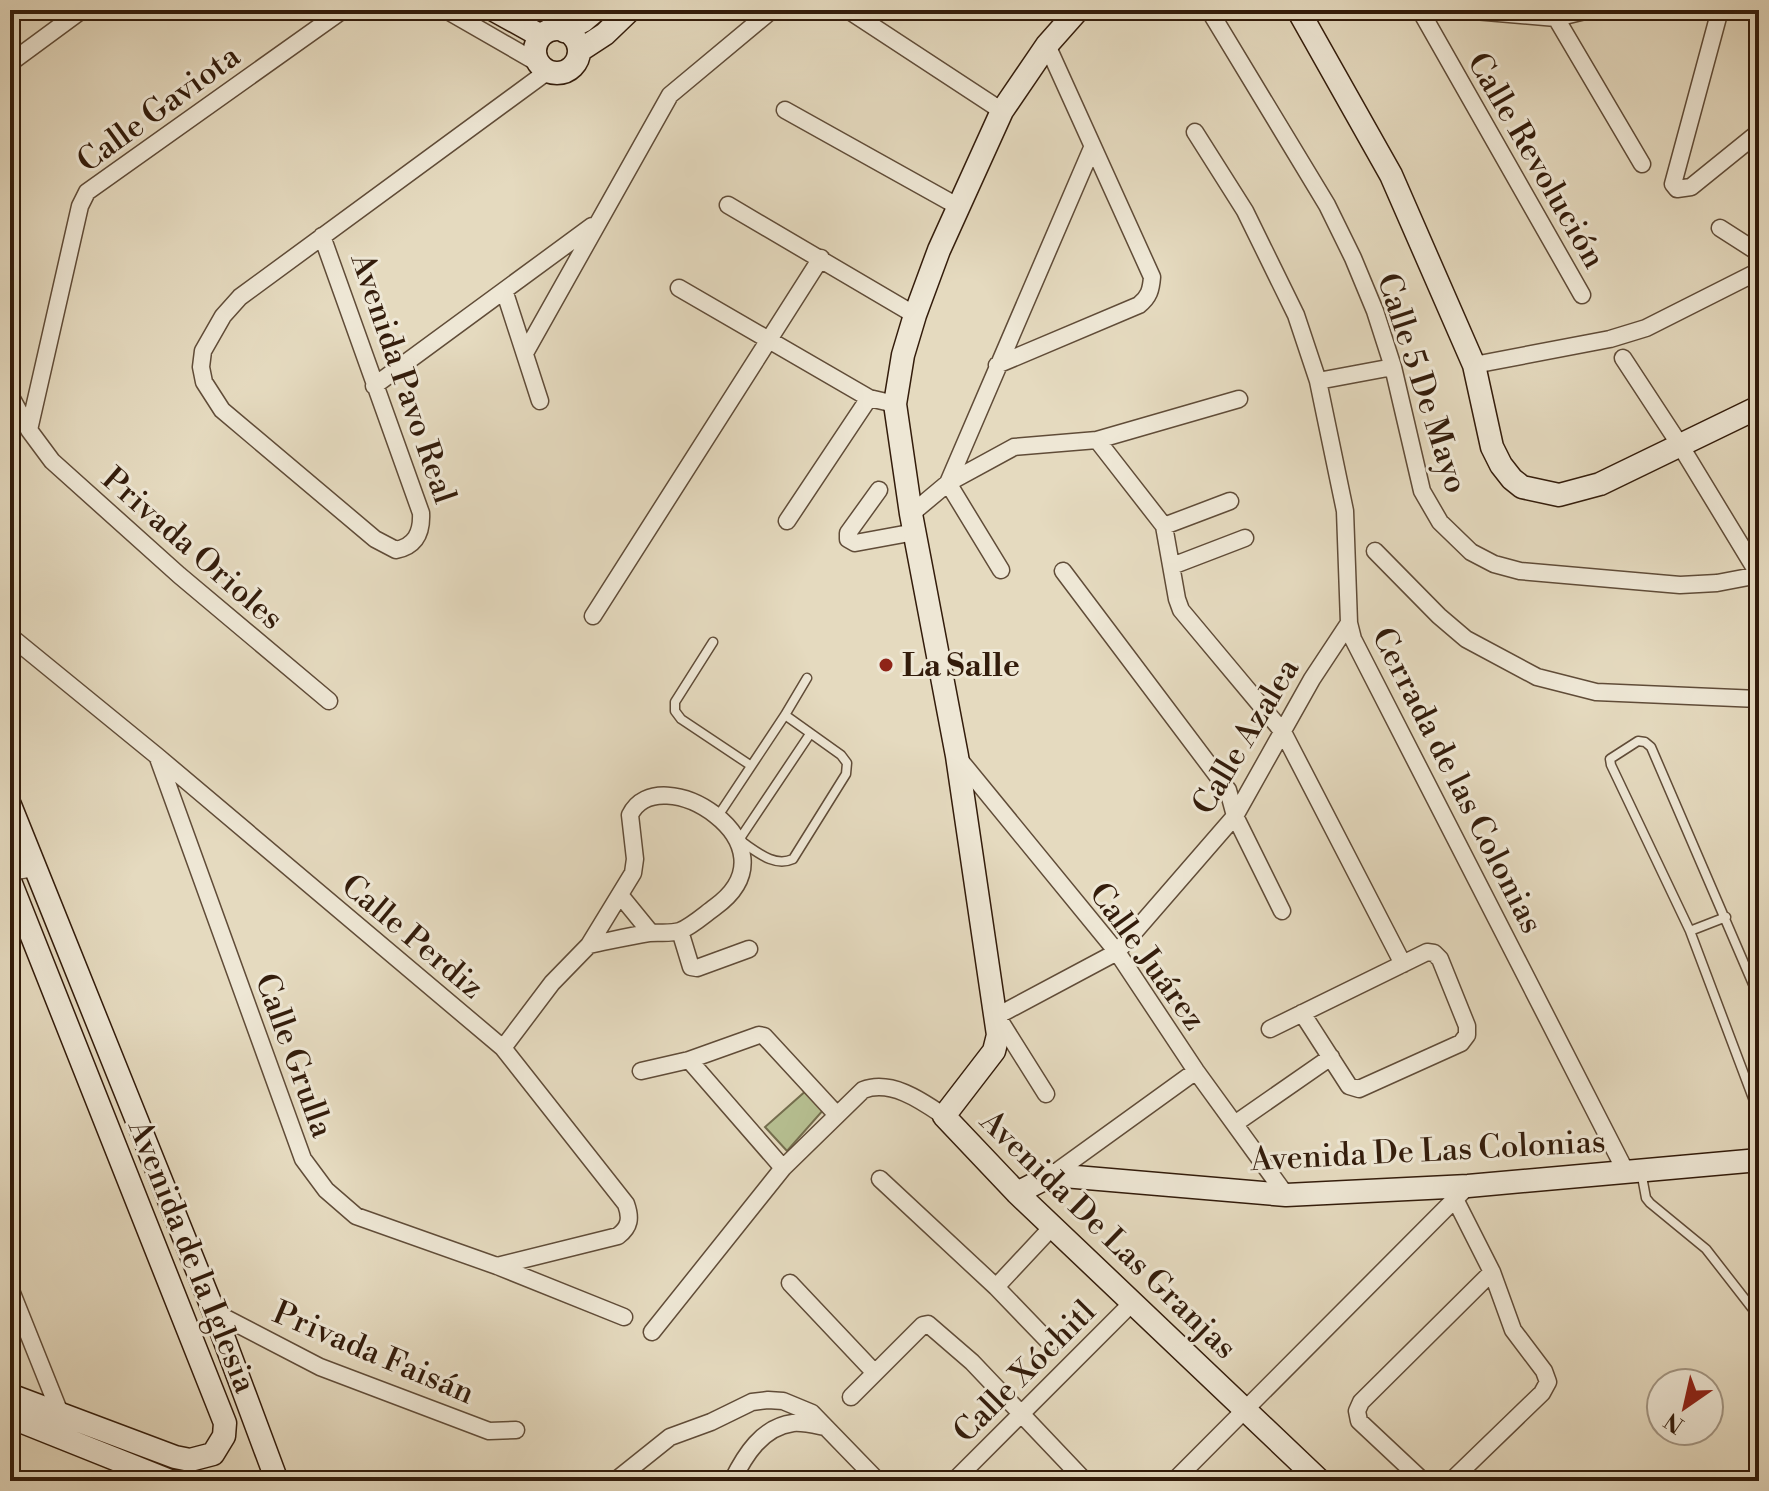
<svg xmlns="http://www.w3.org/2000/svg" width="1769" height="1491" viewBox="0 0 1769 1491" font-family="'Libre Bodoni',serif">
	<rect width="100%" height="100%" fill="#e5dabf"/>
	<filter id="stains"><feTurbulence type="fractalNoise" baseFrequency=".0025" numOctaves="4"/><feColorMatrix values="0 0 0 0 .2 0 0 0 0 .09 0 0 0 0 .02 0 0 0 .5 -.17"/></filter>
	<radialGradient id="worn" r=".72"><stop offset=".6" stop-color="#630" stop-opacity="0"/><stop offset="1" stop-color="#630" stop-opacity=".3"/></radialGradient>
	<path fill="#b6bf91" stroke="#746e4e" stroke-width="2" d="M808,1089l17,19 -38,43 -22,-24z"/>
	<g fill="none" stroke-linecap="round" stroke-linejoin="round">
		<g stroke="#604c38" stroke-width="11">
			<path id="lane" d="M713,642l-38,60v9l6,8 69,46
				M785,715l56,40 6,8 -1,11 -53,85c-20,9 -38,-9 -54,-19l71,-106
				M718,816l67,-101 22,-37
				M1690,931l36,-14
				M1759,998l-108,-251 -6,-5 -7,-1 -28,18 1,6 79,166 69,183
				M1641,1171l5,27 4,5 56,46 53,68"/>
		</g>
		<g stroke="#604c38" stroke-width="19">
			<path id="street" d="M446,10l92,53
				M848,10l154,101
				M1209,10l118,195 26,53 22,53 18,56 29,124 18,31 31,30 23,12 26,7 160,14 37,-2 42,-8
				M1420,10l162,285
				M1463,10l93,8 33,-8
				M1720,10l-47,174 4,5 14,-2 68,-55
				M1556,18l86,146
				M10,63l72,-53
				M785,110l174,97
				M1195,132l50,79 51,104 22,66 27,130 4,112 4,16 273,533
				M728,205l187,110
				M1720,228l39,25
				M322,236l99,277c1,20 -6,33 -25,37l-21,-11 -153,-129 -18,-28 -3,-15 2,-16 20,-35 17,-19 308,-226
				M679,288l190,110 26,6
				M505,293l35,108
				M525,353l145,-258 102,-85
				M1623,358l57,87 79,130
				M997,365l142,-60c10,-8 12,-15 13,-28l-105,-232
				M1474,365l136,-26 36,-11 113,-57
				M1318,381l75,-14
				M374,386l218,-160
				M10,395l19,35 23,31 127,114 150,126
				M29,430l51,-224 7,-14 256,-182
				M1097,440l67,86 13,73 4,11 102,122 120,232
				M879,490l-31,43v6l7,4 60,-11
				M911,514l37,-31 66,-36 83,-7 142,-41
				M787,521l82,-123
				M1164,526l66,-25
				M1375,551l64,65 27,23 71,38 59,15 163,7
				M1172,566l73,-28
				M1001,570l-53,-87 144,-335
				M1063,571l165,219 7,26 47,95
				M593,616l228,-358
				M10,636l147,120 346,292 123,156c5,14 4,23 -8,32l-121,30
				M158,758l145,401 23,31 30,26 141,50 127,51
				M959,759l158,193 79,119 90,124
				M10,872l24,-4
				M620,895l31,38
				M680,931l11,36 6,1 52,-19
				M1270,1029l157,-77 7,1 6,6 27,67v9l-6,8 -102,46 -10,-3 -47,-73
				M503,1048l49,-65 37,-38 44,-72 2,-14 -5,-44c28,-59 172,29 85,92 -11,8 -23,19 -35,24 -10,3 -21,1 -31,2 -20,3 -40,8 -60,12
				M689,1060l94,108
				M641,1071l48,-11 70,-25 5,1 73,79
				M1046,1094l-49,-78 120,-64 118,-136 77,-137 37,-56
				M1236,1123l95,-66
				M1052,1175l144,-104
				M880,1179l116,108 57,-61
				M790,1283l85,90
				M996,1287l54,56
				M10,1288l50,125
				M214,1312l106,55 169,64 27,-1
				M652,1332l131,-164 80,-78c28,-11 59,11 81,26
				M851,1397l72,-72 5,-1 44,38 113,119
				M615,1481l55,-44 41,-15 41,-20 16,-2 15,1 29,12 66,68
				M732,1481c13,-26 30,-54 61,-58 10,-1 22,2 32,4
				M954,1481l179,-179
				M1174,1481l294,-295
				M1423,1481l-64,-60 -2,-10 4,-9 131,-130
				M1451,1481l91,-88 6,-11 -4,-11 -31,-41 -21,-58 -37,-73"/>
		</g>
		<g stroke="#331c0b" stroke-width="25">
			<path id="secondary" d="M494,10l47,26
				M1078,10l-31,35 -45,66 -63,139 -24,65 -12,40 -8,49 16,110 46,242 41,279 -4,16 -50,65 73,77 303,288
				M1298,10l93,165 83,190 18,82 9,18 11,14 10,8 37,8 41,-11 159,-77
				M535 51a22 22 0 1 1 44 0a22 22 0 1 1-44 0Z
				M564,31l19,-10 13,-11
				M579,51l26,-17 25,-24
				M10,805l204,507 63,169
				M10,881l215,542 -1,13 -11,18 -23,6 -15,-3 -165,-62
				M1017,1193l35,-18 234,20 182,-9 291,-26
				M10,1417l160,64"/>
		</g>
		<use href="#lane" stroke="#eee7d5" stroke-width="8"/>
		<use href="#street" stroke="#eee7d5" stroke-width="16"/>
		<use href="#secondary" stroke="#eee7d5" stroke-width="22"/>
	</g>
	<circle fill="#8f2418" stroke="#eee7d5" stroke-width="3" cx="886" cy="665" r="8"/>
	<g text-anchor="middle" stroke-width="6" stroke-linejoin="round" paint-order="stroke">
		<g font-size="32" fill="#331c0b" stroke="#eee7d5">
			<text transform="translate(158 108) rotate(-36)" y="11">Calle Gaviota</text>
			<text transform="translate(1537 160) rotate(60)" y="11">Calle Revolución</text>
			<text transform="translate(404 378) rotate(71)" y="11">Avenida Pavo Real</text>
			<text transform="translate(1423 383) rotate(72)" y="11">Calle 5 De Mayo</text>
			<text transform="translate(193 548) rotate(41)" y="11">Privada Orioles</text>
			<text transform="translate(1245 736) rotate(-59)" y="11">Calle Azalea</text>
			<text transform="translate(1458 780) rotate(63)" y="11">Cerrada de las Colonias</text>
			<text transform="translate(413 936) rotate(40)" y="11">Calle Perdiz</text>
			<text transform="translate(1148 956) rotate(54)" y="11">Calle Juárez</text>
			<text transform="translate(295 1055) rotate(70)" y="11">Calle Grulla</text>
			<text transform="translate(1428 1150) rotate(-3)" y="11">Avenida De Las Colonias</text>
			<text transform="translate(1109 1234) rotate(44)" y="11">Avenida De Las Granjas</text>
			<text transform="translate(193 1256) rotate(68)" y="11">Avenida de la Iglesia</text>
			<text transform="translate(374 1352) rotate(23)" y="11">Privada Faisán</text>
			<text transform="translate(1024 1371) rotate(-45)" y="11">Calle Xóchitl</text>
		</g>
		<g font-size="32" font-weight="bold" fill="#331c0b" stroke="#eee7d5" text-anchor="start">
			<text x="902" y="676">La Salle</text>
		</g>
	</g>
	<rect width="1769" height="1491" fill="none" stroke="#e5dabf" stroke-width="40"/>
	<rect x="12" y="12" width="1745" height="1467" fill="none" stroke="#331c0b" stroke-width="4"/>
	<rect x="20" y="20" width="1729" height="1451" fill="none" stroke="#331c0b" stroke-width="2"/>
	<g transform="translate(1685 1407) rotate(214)"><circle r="38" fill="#eee7d5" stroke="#a39684" stroke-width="2"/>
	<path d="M0-6L14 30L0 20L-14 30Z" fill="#8f2418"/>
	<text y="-12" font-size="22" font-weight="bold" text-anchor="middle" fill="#331c0b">N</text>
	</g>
	<rect width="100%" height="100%" filter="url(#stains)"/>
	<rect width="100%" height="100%" fill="url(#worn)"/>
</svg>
